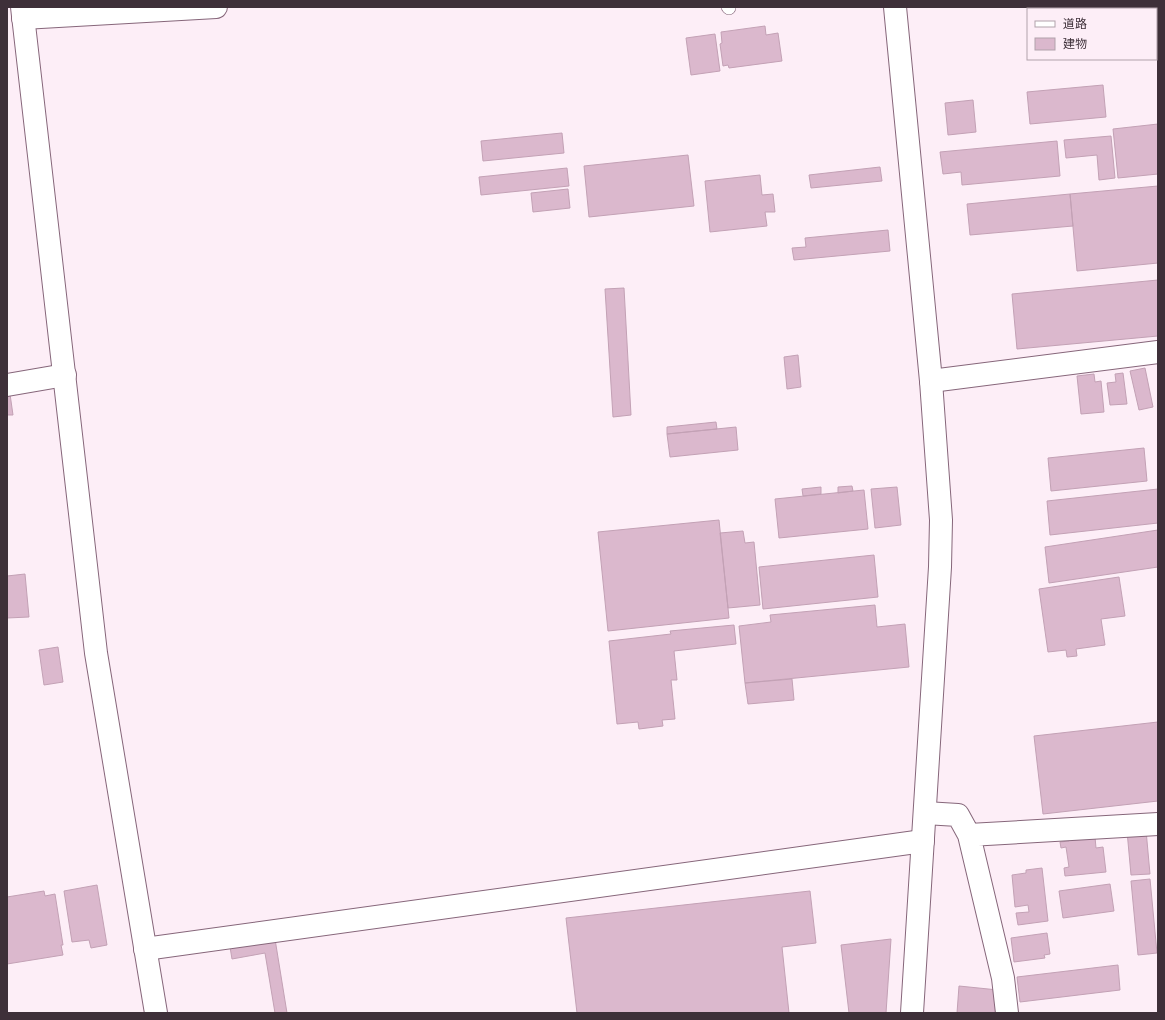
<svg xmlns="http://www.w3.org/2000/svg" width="1165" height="1020" viewBox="0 0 1165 1020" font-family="'Noto Sans','Noto Sans JP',sans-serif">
	<rect width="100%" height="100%" fill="#fdeef7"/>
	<path fill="#dbb8cd" stroke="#c3a1b5" d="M765,26l1,9 12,-2 4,28 -53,7 -1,-3 -5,1 -3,-22 2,-1 -1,-11z
		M715,34l5,37 -29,4 -5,-37z
		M1103,85l3,32 -76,7 -3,-32z
		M973,100l3,32 -28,3 -3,-32z
		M1158,124v50l-40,4 -5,-49z
		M562,133l2,20 -81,8 -2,-20z
		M1111,136l4,42 -16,2 -2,-25 -31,3 -2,-18z
		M1057,141l3,35 -98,9 -1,-13 -18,2 -3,-22z
		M688,155l6,51 -105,11 -5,-51z
		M880,167l2,14 -71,7 -2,-13z
		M567,168l2,18 -88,9 -2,-18z
		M760,175l2,20 11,-1 2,18h-10l2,14 -57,6 -5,-51z
		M1158,186v77l-81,8 -7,-77z
		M568,189l2,19 -37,4 -2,-19z
		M1070,194l3,32 -103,9 -3,-31z
		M888,230l2,21 -96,9 -2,-12 14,-1 -1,-9z
		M1158,280v56l-141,13 -5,-55z
		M624,288l7,127 -18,2 -8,-128z
		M798,355l3,32 -14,2 -3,-32z
		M1145,368l8,39 -14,3 -9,-39z
		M1123,373l4,31 -17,1 -3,-22 9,-1 -1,-8z
		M1094,374l1,8 6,-1 3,31 -23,2 -4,-38z
		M7,394h3l3,21h-6z
		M716,422l1,7 -50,5v-7z
		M736,427l2,23 -68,7 -3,-23z
		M1144,448l3,33 -96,10 -3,-33z
		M852,486l1,5 -15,2v-6z
		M821,487v7l-18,2 -1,-7z
		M897,487l4,38 -26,3 -4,-39z
		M1158,489v34l-108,12 -3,-34z
		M864,490l4,39 -89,9 -4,-39z
		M719,520l10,98 -121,13 -10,-99z
		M1158,530v37l-109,16 -4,-36z
		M743,531l2,12 9,-1 6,63 -32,3 -8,-75z
		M874,555l4,42 -115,12 -4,-42z
		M25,574l4,43 -22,1v-42z
		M1119,577l6,39 -24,3 4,26 -29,4 1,7 -10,1 -1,-7 -18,2 -9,-63z
		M875,605l2,22 28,-3 4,43 -164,16 -6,-57 32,-4 -1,-7z
		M734,625l2,19 -62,7 3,29h-6l4,39 -13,1 1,6 -24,3 -1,-7 -21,2 -8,-83 62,-7 -1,-3z
		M58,647l5,35 -19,3 -5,-35z
		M792,679l2,21 -46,4 -3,-21z
		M1158,722v79l-115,13 -9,-78z
		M1146,830l4,44 -19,1 -4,-44z
		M1095,837l1,11 7,-1 3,25 -41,4 -1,-8 5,-1 -3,-20 -5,1 -1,-6 9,-1 -1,-1z
		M1042,868l6,53 -30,4 -2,-12 13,-1 -1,-7 -13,2 -3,-32 14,-2v-3z
		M1150,879l7,74 -19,2 -7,-74z
		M1110,884l4,27 -51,7 -4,-27z
		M97,885l10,60 -16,3 -2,-8 -17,2 -8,-51z
		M44,891l1,5 10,-2 8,51h-2l2,10 -56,9v-67z
		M810,891l6,52 -34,4 7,66h-212l-11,-95z
		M1047,933l3,21 -6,1 1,3 -31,4 -3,-24z
		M275,939l12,74h-12l-10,-60 -33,6 -2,-12z
		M891,939l-5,74h-37l-8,-68z
		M1118,965l2,25 -100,12 -3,-25z
		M959,986l39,4 -2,23h-39z"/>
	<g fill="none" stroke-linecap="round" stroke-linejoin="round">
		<g stroke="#86667a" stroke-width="14">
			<path id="lane" d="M728,7l1,1"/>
		</g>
		<g stroke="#86667a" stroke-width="24">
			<path id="street" d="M23,18l193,-11
				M931,381l227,-29
				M7,385l58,-10
				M925,813l33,2 11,20 34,143 4,35
				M969,835l189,-11
				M145,949l778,-108"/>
		</g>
		<g stroke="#86667a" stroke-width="24">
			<path id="secondary" d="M22,7l74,646 60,360
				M895,7l36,374 10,139 -1,47 -28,446"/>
		</g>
		<use href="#lane" stroke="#fff" stroke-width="13"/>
		<use href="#street" stroke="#fff" stroke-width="22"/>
		<use href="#secondary" stroke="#fff" stroke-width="22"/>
	</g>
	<rect width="1165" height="1020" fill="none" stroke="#3e3039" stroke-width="16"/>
	<rect x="1027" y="8" width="130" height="52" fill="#fdeef7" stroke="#b1a2ab"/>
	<rect x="1035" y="21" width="20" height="6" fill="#ffffff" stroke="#b1a2ab"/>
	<text x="1063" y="28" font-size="12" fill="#3e3039">道路</text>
	<rect x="1035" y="38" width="20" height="12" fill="#dbb8cd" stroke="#b1a2ab"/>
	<text x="1063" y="48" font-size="12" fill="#3e3039">建物</text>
</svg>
